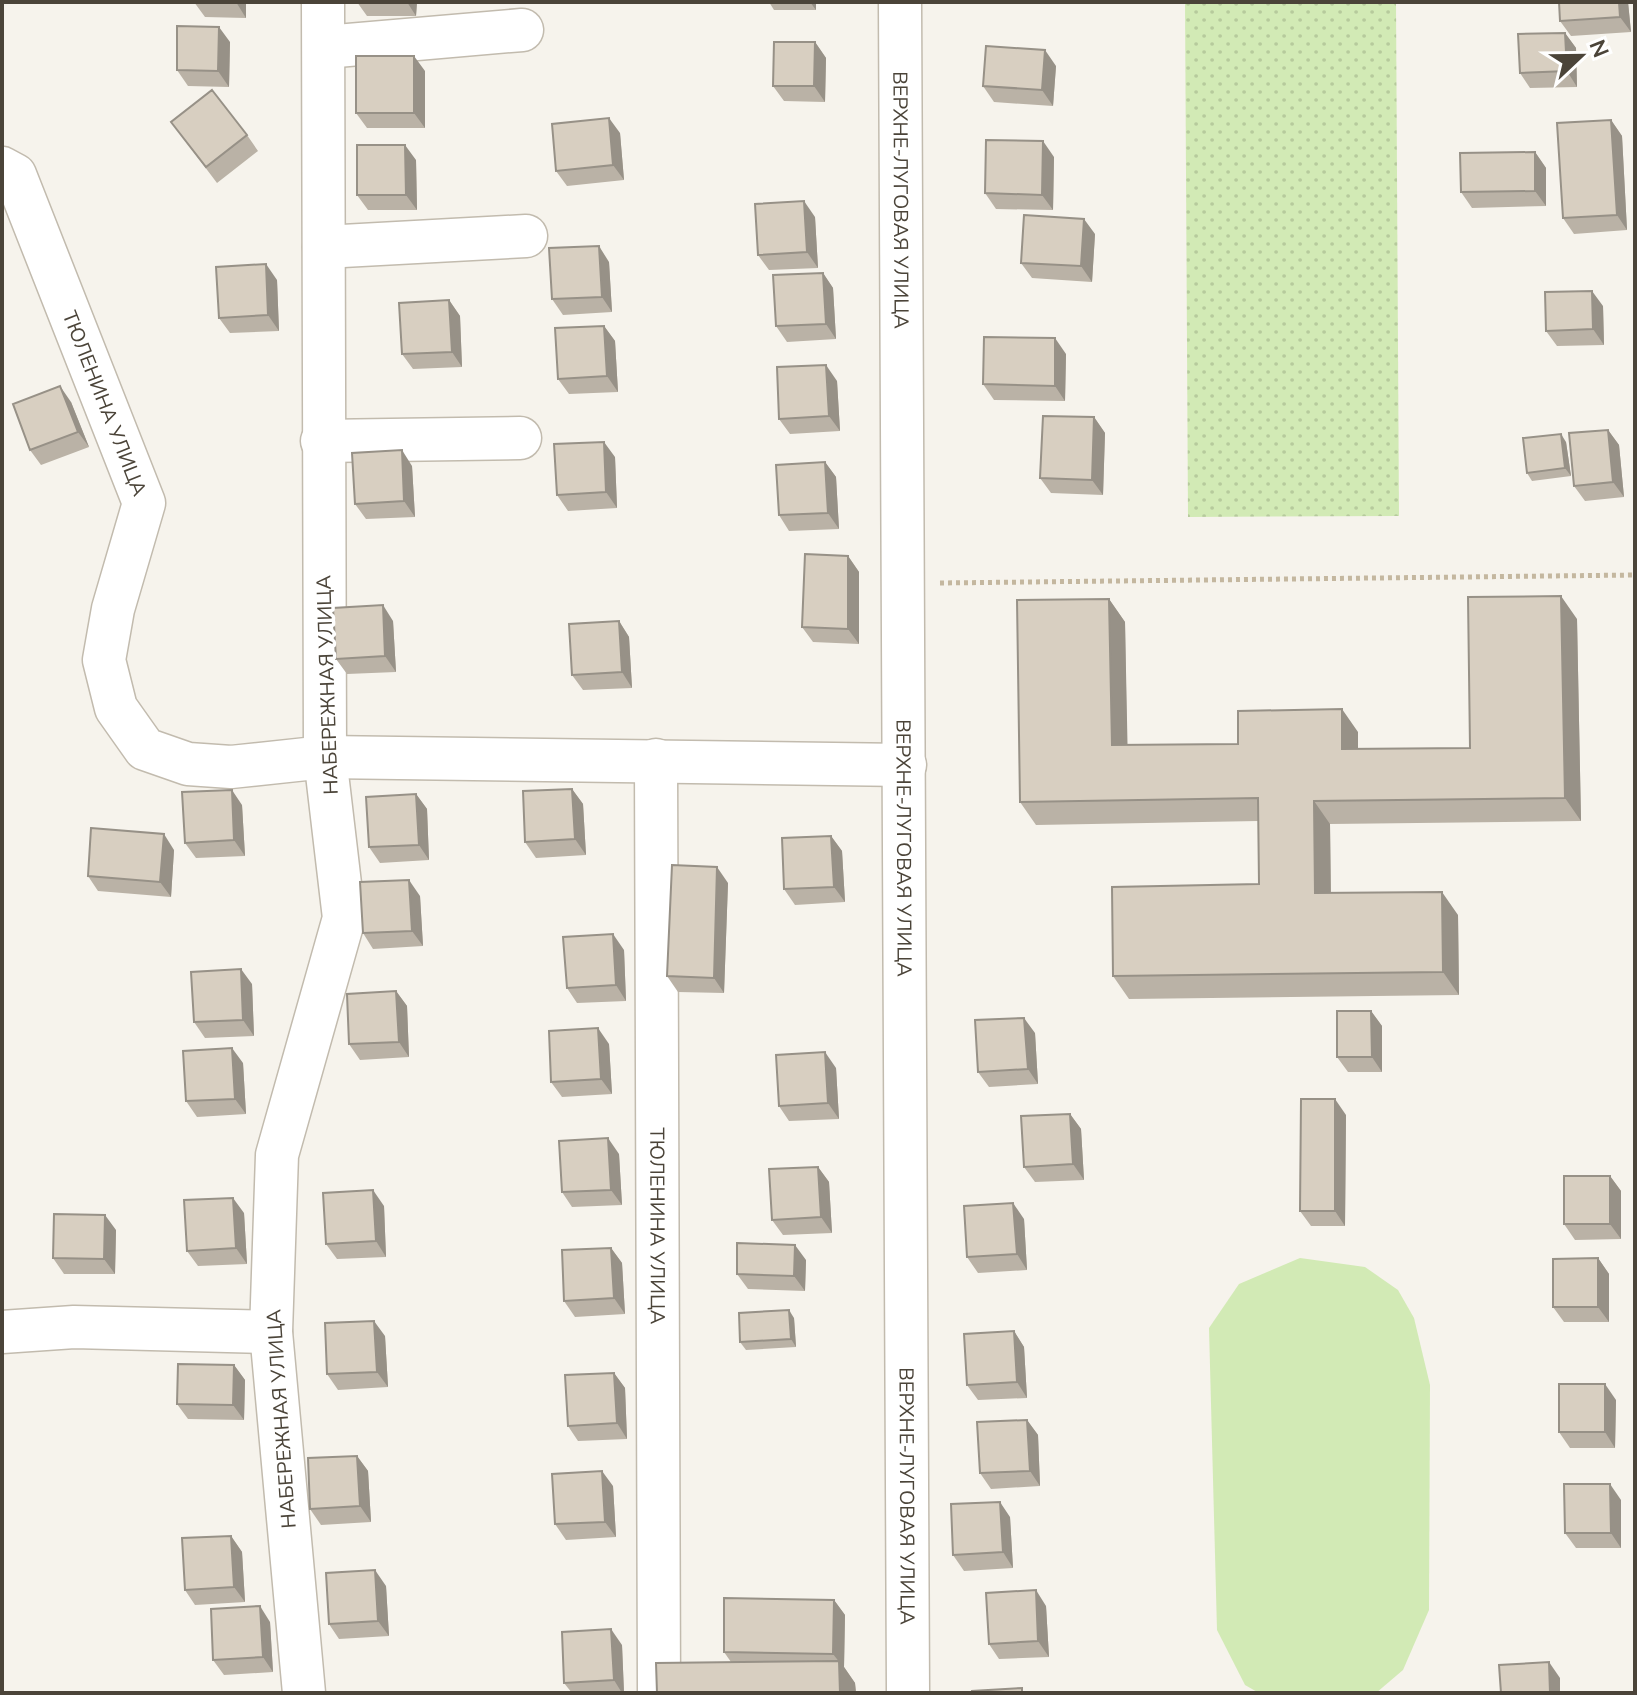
<svg xmlns="http://www.w3.org/2000/svg" width="1637" height="1695" viewBox="0 0 1637 1695" font-family="'Nunito Sans',sans-serif">
	<defs>
		<pattern id="park-dots" width="8" height="8" patternUnits="userSpaceOnUse" patternTransform="scale(2)"><rect width="8" height="8" fill="#d2eab5"/><path d="M2 2h.1M6 6h.1" fill="none" stroke="#b6ca9c" stroke-width="1.8" stroke-linecap="round"/></pattern>
	</defs>
	<rect width="100%" height="100%" fill="#f6f3ec"/>
	<path fill="#d2eab5" d="M1300,1258l65,9 33,23 16,28 16,67 -1,225 -26,60 -27,23h-117l-14,-8 -28,-55 -8,-302 30,-44z"/>
	<path fill="url(#park-dots)" d="M1185,2h211l3,514 -211,1z"/>
	<g fill="none" stroke-linecap="round" stroke-linejoin="round">
		<g stroke="#c2bbae" stroke-width="45">
			<g id="minor">
				<path id="s1" d="M900,2l8,1691"/>
				<path d="M325,47l197,-17"/>
				<path id="s2" d="M2,168l13,7 129,328 -31,106 -9,51 12,48 29,41 43,15 43,3 94,-10 580,8"/>
				<path d="M324,247l202,-11"/>
				<path d="M322,441l198,-3"/>
				<path id="s3" d="M656,760l3,933"/>
				<path d="M2,1332l72,-5 197,5"/>
				<path d="M304,1693l-33,-361 6,-177 67,-237 -19,-161 -2,-755"/>
			</g>
		</g>
		<path stroke="#c4b79f" stroke-width="5" stroke-dasharray="4 4" stroke-linecap="butt" d="M940,583l695,-8"/>
		<use href="#minor" stroke="#fff" stroke-width="42"/>
	</g>
	<path fill="#bab2a6" d="M194,2h52v16l-41,-1z
		M357,2h60l-1,14h-49z
		M769,2h47v8h-42z
		M1559,2h69l3,30 -60,4 -11,-15z
		M1565,33l11,15 1,39 -47,1 -10,-15z
		M230,42l-1,45 -41,-1 -11,-16z
		M815,42l11,16 -1,44 -41,-1 -11,-15z
		M1056,66l-3,40 -59,-4 -11,-16z
		M425,71v57h-58l-11,-15z
		M1611,120l11,16 5,94 -53,4 -11,-16z
		M171,122l76,13 11,16 -41,32z
		M620,133l4,47 -57,6 -11,-15z
		M1535,152l11,16v38l-74,2 -11,-16z
		M1054,157l-1,53 -57,-1 -11,-16z
		M416,160l1,50h-49l-11,-15z
		M815,217l3,51 -49,2 -11,-15z
		M1095,234l-3,48 -60,-4 -11,-15z
		M609,262l3,50 -49,3 -11,-16z
		M823,273l10,15 3,51 -49,3 -11,-16z
		M277,280l2,51 -49,2 -11,-15z
		M449,300l11,16 2,51 -49,2 -11,-15z
		M1603,306l1,39 -47,1 -11,-15z
		M604,326l11,15 3,51 -49,2 -11,-15z
		M1066,354l-1,47 -71,-1 -11,-16z
		M837,381l3,50 -50,3 -11,-15z
		M71,402l18,45 -48,18 -11,-15z
		M1094,417l11,16 -2,62 -52,-2 -11,-15z
		M1608,430l11,15 5,52 -39,4 -11,-15z
		M1566,442l5,34 -39,5 -5,-8z
		M615,457l2,51 -49,3 -11,-16z
		M825,462l11,15 3,52 -50,2 -10,-16z
		M412,466l3,51 -49,2 -11,-15z
		M848,556l11,16v72l-46,-2 -11,-15z
		M1109,599l16,23 2,123 111,-1 120,-12v17l112,-1 107,-129 4,202 -251,3 1,69 127,22 1,80 -330,4 -16,-23 146,-92 -1,-63 -222,4 -16,-23z
		M393,621l3,51 -49,2 -11,-15z
		M619,621l10,16 3,51 -49,2 -11,-15z
		M572,789l11,15 3,51 -50,3 -11,-16z
		M416,794l11,15 2,51 -49,3 -11,-16z
		M242,805l3,51 -49,2 -11,-15z
		M831,836l11,15 3,51 -50,3 -11,-16z
		M174,850l-3,47 -73,-6 -10,-15z
		M728,883l-4,110 -46,-1 -11,-16z
		M420,896l3,50 -50,3 -10,-16z
		M624,950l2,51 -49,2 -10,-15z
		M252,984l2,52 -49,2 -11,-16z
		M396,991l11,15 2,51 -49,3 -11,-16z
		M1371,1011l11,15v46h-34l-11,-15z
		M1035,1033l3,51 -49,3 -11,-15z
		M609,1044l3,50 -50,3 -11,-15z
		M243,1063l3,51 -49,3 -11,-16z
		M836,1068l3,51 -50,2 -10,-15z
		M1070,1114l11,15 3,51 -49,2 -11,-15z
		M1346,1115l-1,111h-34l-11,-15z
		M619,1154l3,51 -50,2 -10,-15z
		M818,1167l11,15 3,51 -49,2 -11,-15z
		M1610,1176l11,15v48l-46,1 -11,-16z
		M384,1206l2,51 -49,2 -11,-15z
		M244,1213l3,51 -49,2 -11,-15z
		M1024,1219l3,51 -49,3 -11,-16z
		M116,1230l-1,44h-51l-11,-16z
		M611,1248l11,15 3,51 -50,3 -11,-16z
		M1598,1258l11,16v48h-45l-11,-15z
		M806,1260l-1,31 -57,-2 -11,-15z
		M794,1318l2,29 -50,3 -6,-8z
		M1014,1331l10,16 3,51 -49,2 -11,-15z
		M385,1336l3,51 -50,3 -11,-16z
		M234,1365l11,15 -1,40 -56,-1 -11,-15z
		M614,1373l11,15 2,51 -49,2 -10,-15z
		M1616,1400l-1,48h-45l-11,-16z
		M1027,1420l11,15 2,51 -49,3 -11,-16z
		M357,1456l11,15 3,51 -50,3 -11,-16z
		M613,1486l3,51 -50,3 -11,-16z
		M1621,1500v48h-45l-11,-15z
		M1010,1517l3,51 -49,3 -11,-16z
		M231,1536l11,16 3,50 -50,3 -10,-15z
		M386,1586l3,50 -50,3 -10,-15z
		M834,1600l11,15 -1,52 11,16 1,10h-199l74,-31 -7,-10z
		M1046,1606l3,51 -50,2 -10,-15z
		M270,1622l3,50 -49,3 -11,-15z
		M622,1645l2,48h-52l-8,-10z"/>
	<path fill="#979187" d="M236,2h10v16z
		M407,2h10l-1,14z
		M810,2h6v8z
		M1619,2h9l3,30 -11,-15z
		M219,27l11,15 -1,45 -11,-16z
		M1565,33l11,15 1,39 -10,-16z
		M815,42l11,16 -1,44 -11,-16z
		M1045,50l11,16 -3,40 -11,-16z
		M414,56l11,15v57l-11,-15z
		M609,118l11,15 4,47 -11,-15z
		M1611,120l11,16 5,94 -10,-15z
		M1043,141l11,16 -1,53 -11,-15z
		M405,145l11,15 1,50 -11,-15z
		M1535,152l11,16v38l-11,-15z
		M804,201l11,16 3,51 -11,-16z
		M1084,219l11,15 -3,48 -11,-16z
		M599,246l10,16 3,50 -10,-15z
		M266,264l11,16 2,51 -11,-16z
		M823,273l10,15 3,51 -10,-15z
		M1592,291l11,15 1,39 -11,-16z
		M449,300l11,16 2,51 -10,-15z
		M604,326l11,15 3,51 -11,-16z
		M1055,338l11,16 -1,47 -10,-15z
		M826,365l11,16 3,50 -11,-15z
		M60,386l11,16 18,45 -11,-15z
		M1094,417l11,16 -2,62 -11,-15z
		M1608,430l11,15 5,52 -11,-15z
		M1561,434l5,8 5,34 -6,-8z
		M604,442l11,15 2,51 -11,-16z
		M402,450l10,16 3,51 -11,-16z
		M825,462l11,15 3,52 -11,-16z
		M848,556l11,16v72l-11,-15z
		M1561,596l16,23 4,202 -16,-23z
		M1109,599l16,23 3,146 -16,-23z
		M383,605l10,16 3,51 -11,-16z
		M619,621l10,16 3,51 -10,-16z
		M1342,709l16,23v40l-16,-23z
		M572,789l11,15 3,51 -11,-16z
		M232,790l10,15 3,51 -11,-16z
		M416,794l11,15 2,51 -10,-15z
		M1314,801l16,23 1,92 -16,-23z
		M164,834l10,16 -3,47 -11,-15z
		M831,836l11,15 3,51 -11,-15z
		M717,867l11,16 -4,110 -10,-15z
		M409,880l11,16 3,50 -11,-15z
		M1442,892l16,23 1,80 -16,-23z
		M613,934l11,16 2,51 -10,-16z
		M241,969l11,15 2,52 -11,-16z
		M396,991l11,15 2,51 -10,-15z
		M1371,1011l11,15v46l-10,-15z
		M1024,1018l11,15 3,51 -10,-15z
		M598,1028l11,16 3,50 -11,-15z
		M232,1048l11,15 3,51 -11,-15z
		M825,1052l11,16 3,51 -11,-16z
		M1335,1099l11,16 -1,111 -10,-15z
		M1070,1114l11,15 3,51 -11,-16z
		M608,1138l11,16 3,51 -11,-15z
		M818,1167l11,15 3,51 -11,-16z
		M1610,1176l11,15v48l-11,-15z
		M373,1190l11,16 2,51 -10,-16z
		M233,1198l11,15 3,51 -11,-16z
		M1013,1203l11,16 3,51 -10,-16z
		M105,1215l11,15 -1,44 -11,-15z
		M795,1245l11,15 -1,31 -11,-15z
		M611,1248l11,15 3,51 -11,-16z
		M1598,1258l11,16v48l-11,-15z
		M789,1310l5,8 2,29 -5,-8z
		M374,1321l11,15 3,51 -11,-15z
		M1014,1331l10,16 3,51 -10,-16z
		M234,1365l11,15 -1,40 -11,-15z
		M614,1373l11,15 2,51 -10,-16z
		M1605,1384l11,16 -1,48 -10,-16z
		M1027,1420l11,15 2,51 -10,-15z
		M357,1456l11,15 3,51 -11,-16z
		M602,1471l11,15 3,51 -11,-15z
		M1610,1484l11,16v48l-10,-15z
		M1000,1502l10,15 3,51 -10,-16z
		M231,1536l11,16 3,50 -11,-15z
		M375,1570l11,16 3,50 -11,-15z
		M1036,1590l10,16 3,51 -11,-16z
		M834,1600l11,15 -1,52 11,16 1,10h-16v-30l-7,-9z
		M260,1606l10,16 3,50 -10,-15z
		M611,1629l11,16 2,48h-2l-8,-13z
		M1549,1662l11,16v15h-10z"/>
	<path fill="#d8cfc1" stroke="#979187" stroke-width="2" d="M1559,2h60l1,15 -60,4z
		M177,26l42,1 -1,44 -41,-1z
		M1565,33l2,38 -47,2 -2,-39z
		M774,42h41l-1,44h-41z
		M986,46l59,4 -3,40 -59,-4z
		M356,56h58v57h-58z
		M212,90l35,45 -41,32 -35,-45z
		M609,118l4,47 -57,6 -4,-47z
		M1611,120l6,95 -54,3 -6,-95z
		M986,140l57,1 -1,54 -57,-2z
		M357,145h48l1,50h-49z
		M1535,152v39l-74,1 -1,-39z
		M804,201l3,51 -49,3 -3,-51z
		M1024,215l60,4 -3,47 -60,-3z
		M599,246l3,51 -50,2 -3,-51z
		M266,264l2,51 -49,3 -3,-51z
		M823,273l3,51 -50,2 -3,-51z
		M1592,291l1,38 -47,2 -1,-39z
		M449,300l3,52 -50,2 -3,-51z
		M604,326l3,50 -49,3 -3,-51z
		M984,337l71,1v48l-72,-2z
		M826,365l3,51 -50,3 -2,-52z
		M60,386l18,46 -48,18 -17,-46z
		M1043,416l51,1 -2,63 -52,-2z
		M1608,430l5,52 -39,4 -5,-53z
		M1561,434l4,34 -38,5 -4,-35z
		M604,442l2,50 -49,3 -3,-51z
		M402,450l2,51 -49,3 -3,-51z
		M825,462l3,51 -49,2 -3,-50z
		M805,554l43,2v73l-46,-2z
		M1561,596l4,202 -251,3 1,92 127,-1 1,80 -330,4 -1,-89 147,-3 -1,-86 -238,4 -3,-202 92,-1 3,146 126,-1v-33l104,-2v40l128,-1 -2,-151z
		M383,605l2,51 -49,3 -3,-51z
		M619,621l3,51 -50,3 -3,-51z
		M572,789l3,50 -50,3 -2,-51z
		M232,790l2,50 -49,3 -3,-51z
		M416,794l3,51 -50,2 -3,-50z
		M91,828l73,6 -4,48 -72,-6z
		M831,836l3,51 -50,2 -2,-51z
		M672,865l45,2 -3,111 -47,-2z
		M409,880l3,51 -49,2 -3,-51z
		M613,934l3,51 -49,3 -4,-51z
		M241,969l2,51 -49,2 -3,-50z
		M396,991l3,51 -50,2 -2,-50z
		M1337,1011h34l1,46h-35z
		M1024,1018l4,51 -50,3 -3,-52z
		M598,1028l3,51 -50,3 -2,-51z
		M232,1048l3,51 -49,2 -3,-50z
		M825,1052l3,51 -49,3 -3,-51z
		M1301,1099h34v112h-35z
		M1070,1114l3,50 -49,3 -3,-51z
		M608,1138l3,52 -49,2 -3,-51z
		M818,1167l3,50 -49,3 -3,-51z
		M1564,1176h46v48h-46z
		M373,1190l3,51 -50,3 -3,-51z
		M233,1198l3,50 -49,3 -3,-51z
		M1013,1203l4,51 -50,3 -3,-51z
		M54,1214l51,1 -1,44 -51,-1z
		M737,1243l58,2 -1,31 -57,-2z
		M611,1248l3,50 -50,3 -2,-51z
		M1598,1258v49h-45v-48z
		M789,1310l2,29 -51,3 -1,-29z
		M374,1321l3,51 -50,2 -2,-51z
		M1014,1331l3,51 -50,3 -3,-51z
		M178,1364l56,1 -1,40 -56,-1z
		M614,1373l3,50 -49,3 -3,-51z
		M1559,1384h46v48h-46z
		M1027,1420l3,51 -50,2 -3,-51z
		M357,1456l3,50 -50,3 -2,-51z
		M602,1471l3,51 -50,2 -3,-50z
		M1564,1484h46l1,49h-46z
		M1000,1502l3,50 -50,3 -2,-51z
		M231,1536l3,51 -49,3 -3,-52z
		M375,1570l3,51 -49,3 -3,-51z
		M1036,1590l2,51 -49,3 -3,-51z
		M724,1598l110,2 -1,54 -109,-2z
		M260,1606l3,51 -50,3 -2,-51z
		M611,1629l3,51 -50,3 -2,-51z
		M839,1661l1,32h-183l-1,-30z
		M1549,1662l1,31h-49l-2,-28z
		M1022,1688v5h-50v-2z"/>
	<g text-anchor="middle" stroke-width="7" stroke-linejoin="round" paint-order="stroke">
		<g font-size="20" fill="#4b4439" stroke="#fff">
			<text dy="7" stroke="none"><textPath href="#s1" startOffset="198">ВЕРХНЕ-ЛУГОВАЯ УЛИЦА</textPath></text>
			<text dy="7" stroke="none"><textPath href="#s2" startOffset="260">ТЮЛЕНИНА УЛИЦА</textPath></text>
			<text transform="translate(327 685) rotate(-92)" y="7">НАБЕРЕЖНАЯ УЛИЦА</text>
			<text dy="7" stroke="none"><textPath href="#s1" startOffset="846">ВЕРХНЕ-ЛУГОВАЯ УЛИЦА</textPath></text>
			<text dy="7" stroke="none"><textPath href="#s3" startOffset="466">ТЮЛЕНИНА УЛИЦА</textPath></text>
			<text transform="translate(281 1419) rotate(-94)" y="7">НАБЕРЕЖНАЯ УЛИЦА</text>
			<text dy="7" stroke="none"><textPath href="#s1" startOffset="1494">ВЕРХНЕ-ЛУГОВАЯ УЛИЦА</textPath></text>
		</g>
	</g>
	<rect width="1637" height="1695" fill="none" stroke="#4b4439" stroke-width="8"/>
	<g transform="translate(1581 56) rotate(68)" stroke="#ffffff" stroke-width="6" paint-order="stroke">
	<path d="M0-6L14 30L0 20L-14 30Z" fill="#4b4439"/>
	<text y="-12" font-size="22" font-weight="bold" text-anchor="middle" fill="#4b4439">N</text>
	</g>
</svg>
